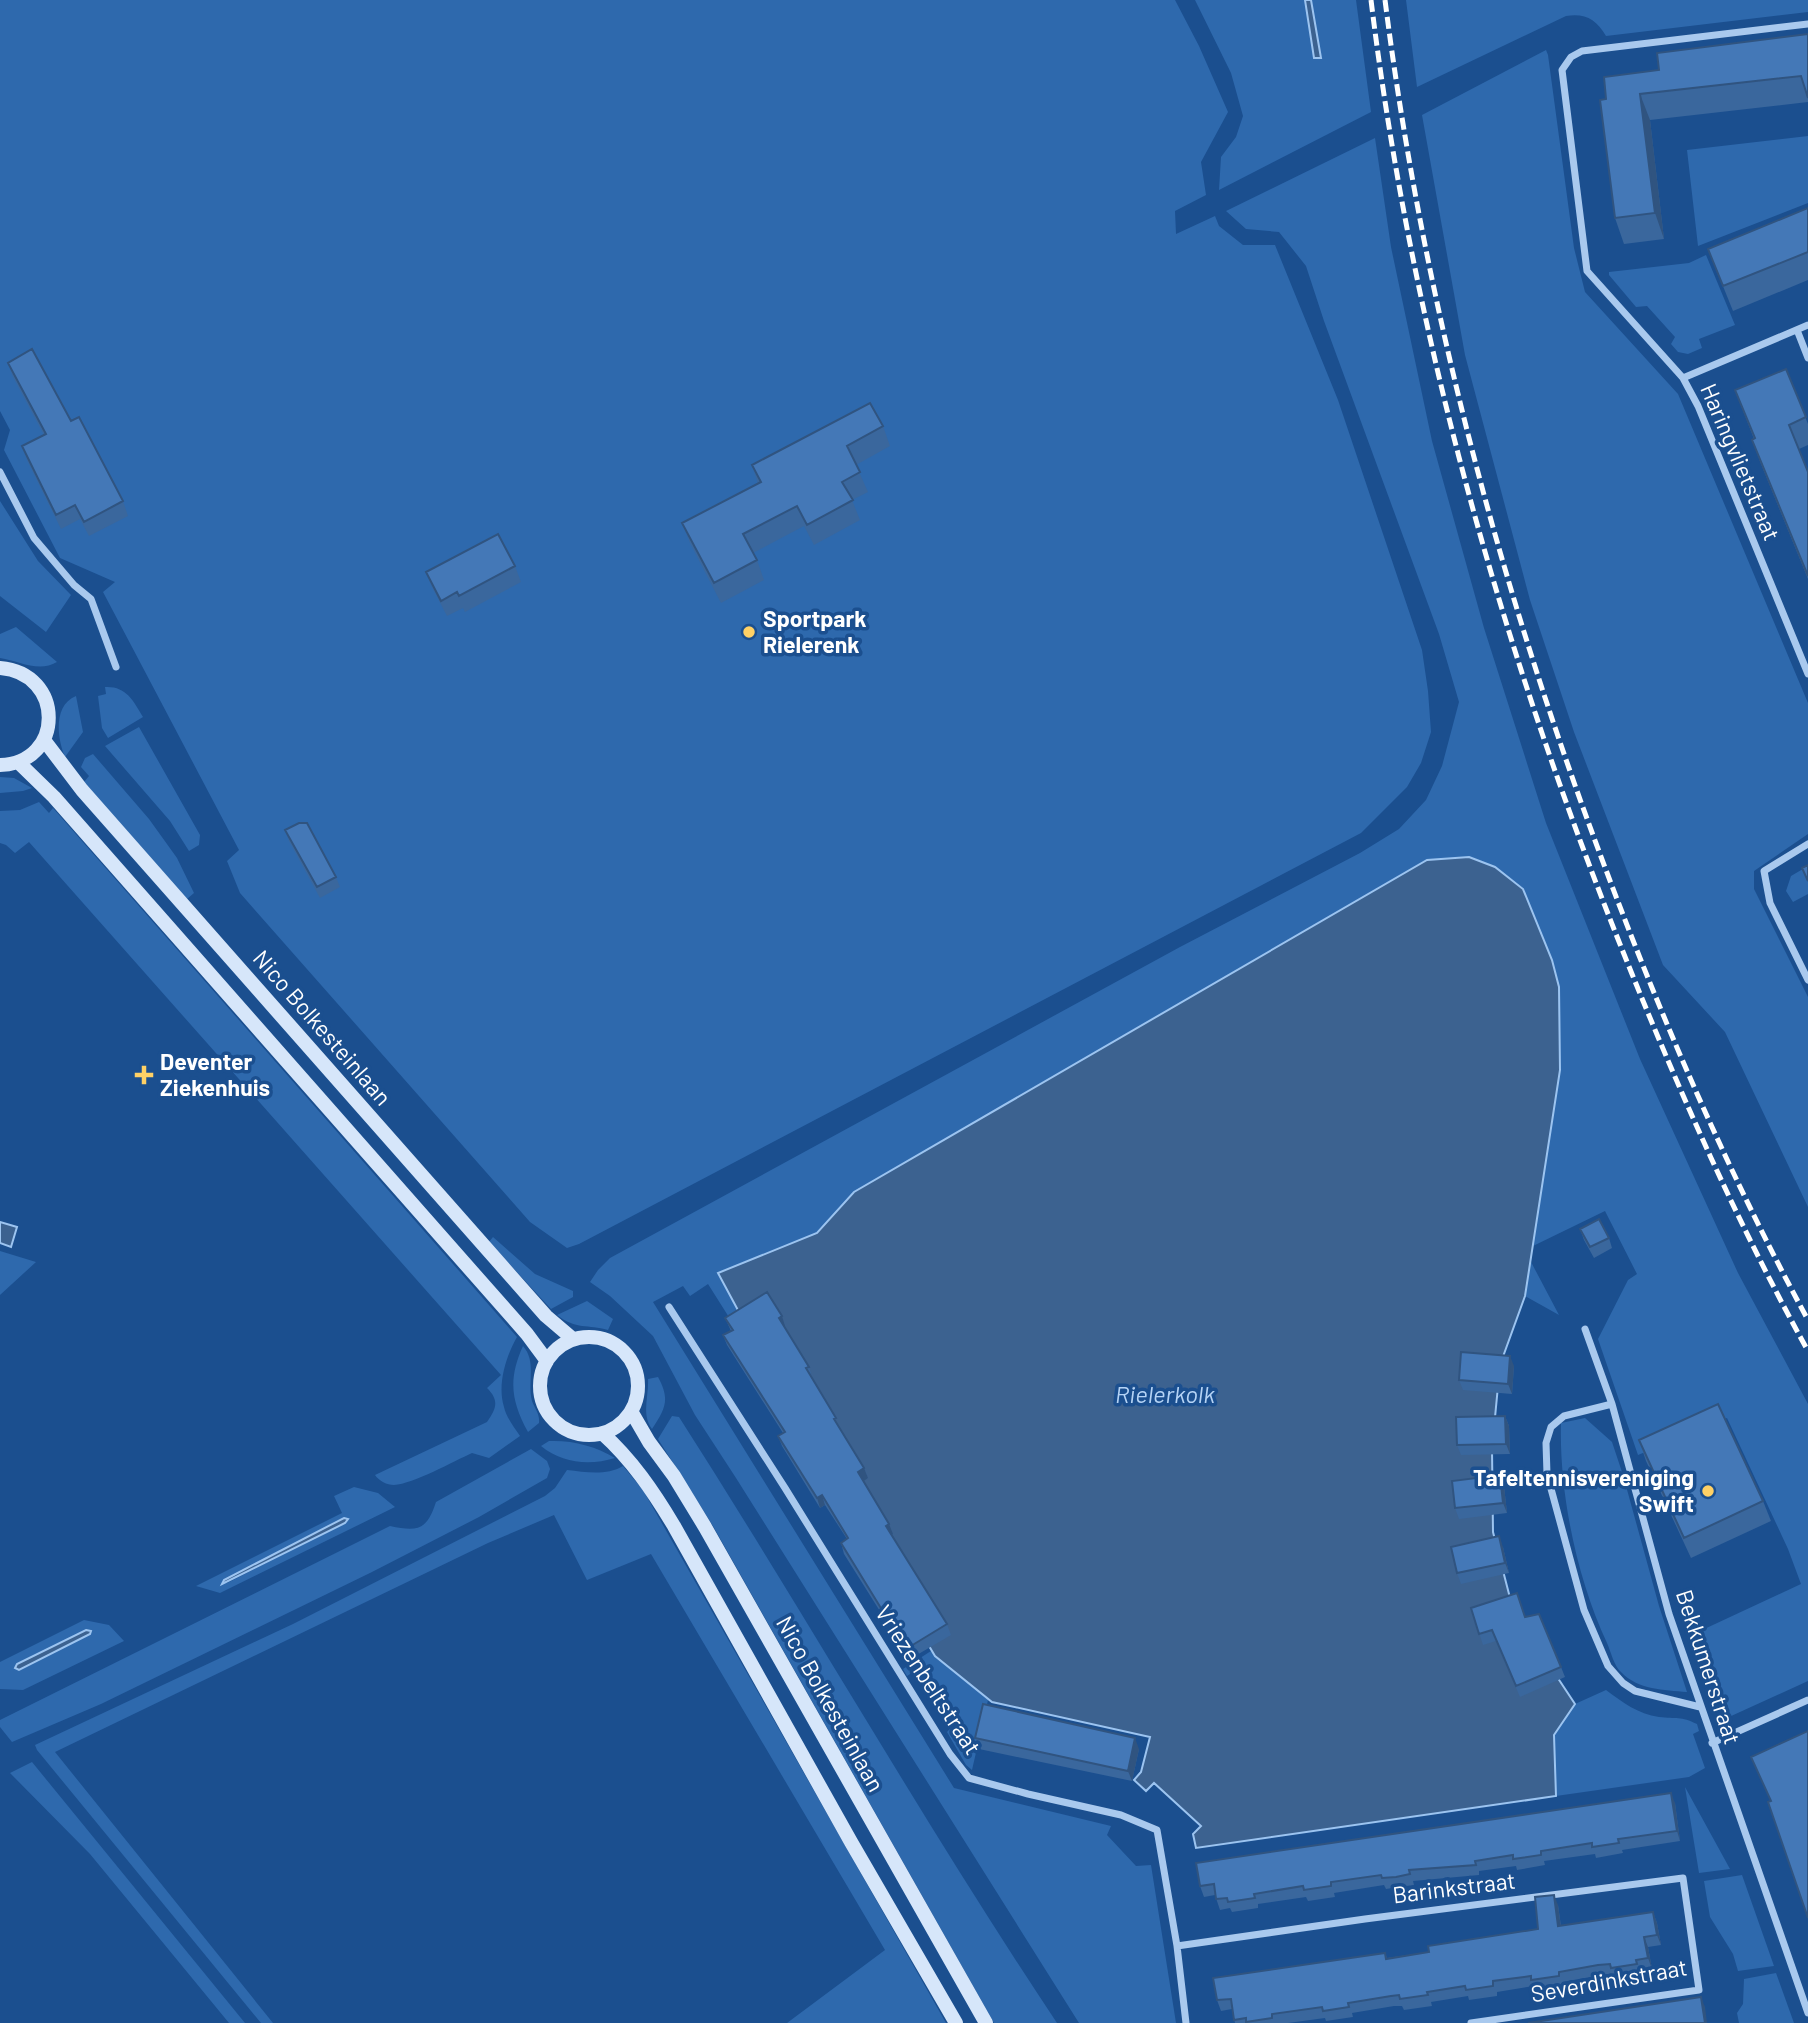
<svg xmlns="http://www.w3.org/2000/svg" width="1808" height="2023" viewBox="0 0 1808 2023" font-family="Barlow,sans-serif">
	<rect width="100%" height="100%" fill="#1b4f8f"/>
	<path fill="#2e69ad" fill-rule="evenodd" d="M0,0h1175l24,46 29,66 -27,50 5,33 -31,16 1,23 39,-18 4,10 24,19h32l63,155 84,250 6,41 3,41 -10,31 -14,24 -46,46 -782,411 -12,4 -37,-26 -290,-329 -13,-32 12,-11 -136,-258 12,-10 -55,-24 -56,-108 6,-20 -10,-19z
		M1195,0h110l9,58h6l-9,-58h45l15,112 -152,78 2,-33 15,-20 7,-21 -12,-43z
		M1406,0h402v12l-202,24c-10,-17 -21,-23 -40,-20l-149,71z
		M1546,50l2,5 26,193 11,44 93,102 130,309v131l-54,37v18l54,108v210l-83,-175 -62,-67 -89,-233 -44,-132 -65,-245 -43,-240z
		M1808,136v67l-110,43 -11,-96z
		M1375,138l16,109 41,194 52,187 62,195 94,236 98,214 70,131v277l-90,41 -19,-56 14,-5 -13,-30 101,-47 -13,-35 -61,-131 -89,37 -40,-116 30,-59 9,-6 -32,-63 -72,35 27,-176 -1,-83 -7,-27 -10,-26 -116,-74 -572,332 -37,41 -98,39 23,44 -10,6 -24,-38 -18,12 -7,-10 -30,16 301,486 157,38 -4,9 29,31 15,-1 25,158h-97l-343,-545 -41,-63 -42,-79 -43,-40 -20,-14 8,-12 12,-12 570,-311 180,-94 39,-24 27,-29 16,-34 17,-64 -20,-68 -115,-313 -18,-55 -27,-34 -33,-3 -20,-18z
		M1706,255l29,70 -36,14 3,9 -14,6 -10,-2 -7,-8 4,-7 -28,-31 -11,1 -27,-32v-3l80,-9z
		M0,501l38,60 33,34 -25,37 -46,-36z
		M16,627l41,35c-18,11 -38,-1 -57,-4v-24z
		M105,687c21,-1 28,13 38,30l-35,21 -6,-10 -4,-32 8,-2z
		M76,696l7,36 -18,25c-8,-18 -12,-52 11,-61z
		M139,727l61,108 -1,10 -10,6 -19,-30 -65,-75z
		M93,754l56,65 28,39 17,35 -7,6 -103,-117 5,-6 -8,-9 4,-9z
		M0,777l14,1 18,10 -9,3 -23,2z
		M39,802l10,11 4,-5 464,529c-11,19 -20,48 -13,70 2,10 10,20 16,29l-31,22 -17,-5c-18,8 -59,31 -78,32 -7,0 -15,-4 -19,-10l112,-53c10,-14 12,-22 0,-34l14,-13 -472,-533 -14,11 -9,-8 -6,-2v-32l20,-1z
		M1808,866v28l-15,8 -7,-11 5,-15z
		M493,1237l42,37 38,17v6l-22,12 -62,-67z
		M0,1251l36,11 -36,33z
		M1530,1260l29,55 -34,-19z
		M587,1301l26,18 -5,11c-20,-6 -32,0 -51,-15z
		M523,1346c14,16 4,36 9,55 3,8 8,13 7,22l-11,9c-17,-31 -20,-53 -5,-86z
		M658,1377c12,22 8,31 -6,52 -11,-14 -3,-33 -4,-50z
		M672,1416l7,1c128,200 246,408 378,606h-63l-281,-497 -55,-87z
		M1585,1418l27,24 11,33 36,131 28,86c-23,-2 -49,-2 -66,-20 -7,-6 -10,-20 -14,-29 -30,-64 -48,-150 -46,-220z
		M549,1441c23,-1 47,5 66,17 -26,8 -53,5 -74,-12z
		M531,1449l16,12 3,8 -3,9 -68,39 -107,55 -271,132 -89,38 -12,-15v-7l390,-194c28,6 37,4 46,-24z
		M623,1466l20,24 303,533h-159l98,-73 -234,-396 -64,26 -33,-65 -66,28 -433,209 218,271h-12l-224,-273 -2,-5 258,-121 252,-128 10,-8 12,-18c19,2 39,6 56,-4z
		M354,1487l24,6 17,14 -175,86 -24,-7 146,-73 -8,-17zM344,1518l1,5 -118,60h-5l2,-3z
		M84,1620l25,5 15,16 -101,49 -23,-1v-27zM86,1630l4,1v3l-71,36 -2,-6z
		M931,1651l57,49 -16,70 -6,-5 -19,-33 12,-13 -35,-54 -17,11 -4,-7z
		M1606,1690c16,12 32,24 53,27 17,2 22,-1 38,7l2,7 -6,3 12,34 -16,9 -133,19 -2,-61 21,-31z
		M32,1762l213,261h-16l-139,-169 -80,-81z
		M1685,1787l45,82 -31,4z
		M1742,1875l32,91 -36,5 -5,-17 -23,-37 -6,-36z
		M1776,1973l18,50h-55l-2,-10 6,-9 1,-25z"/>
	<path fill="#3c6290" stroke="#9cc4f0" stroke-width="2" d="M1305,0h6l10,58h-7z
		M1469,857l26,10 28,22 29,71 7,27 1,83 -35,226 -25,69 -8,84 1,83 16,62 25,48 41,62 -21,31 2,61 -360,52 -3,-14 8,-8 -47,-43 -8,8 -12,-11 7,-8 9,-35 -158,-35 -57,-46 -117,-197 -100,-186 99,-40 37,-41 573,-332z
		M0,1222l17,5 -6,20 -11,-4z
		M344,1518l4,1 -3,4 -123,61 2,-4z
		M86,1630l5,1 -1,3 -71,36 -4,-2 2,-4z"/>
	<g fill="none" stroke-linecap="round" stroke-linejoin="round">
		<path stroke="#a9c9ee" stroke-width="7" d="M1808,24l-226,27 -11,6 -9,13 25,201 96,107 15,28 110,268
			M1797,330l11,28
			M1683,378l125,-53
			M0,472l34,66 40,47 17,14 25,68
			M1808,844l-44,27 6,32 38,77
			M669,1307l116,181 165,266 19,24 59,16 93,21 36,15 20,116 9,77
			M1585,1329l27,75 57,210 139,399
			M1612,1404l-48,12 -13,11 -5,16 1,31 37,136 24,56 15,17 12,8 65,16
			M1712,1743l96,-43
			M1177,1946l188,-27 318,-41 16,112 -228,33"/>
		<path stroke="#d6e6fa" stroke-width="14" d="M0,668c65,5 65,95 0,97
			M44,740l38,50 464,526 27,23
			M18,762l36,35 473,537 20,27
			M540 1386a49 49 0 1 1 98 0a49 49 0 1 1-98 0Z
			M631,1411l18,31 25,34 31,51 281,496
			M602,1433c30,27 51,58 72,93l177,316 105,181"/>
		<path stroke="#fff" stroke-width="5" stroke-dasharray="12 5" stroke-linecap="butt" d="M1371,0c41,335 134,662 261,974 52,128 109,256 176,377
			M1385,0c37,292 112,578 215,854 59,159 127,317 208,466"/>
	</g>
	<path fill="#3a679d" d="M1808,34v68l-158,18 14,119 -40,5 -9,-26 -9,-119 53,-29z
		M1808,208v72l-75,31 -25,-62z
		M8,363l63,58 52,80 5,15 -39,20 -9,-17 -19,10 -34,-69 -5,-14 22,-11 -31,-58z
		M1786,369l22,55v21l-9,4 9,23v107l-47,-115 -9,-24 2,-1 -19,-49z
		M883,426l7,20 -34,19 12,27 -16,8 8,20 -46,25 -10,-19 -51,27 4,7 7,20 -43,23 -31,-60 -8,-20 76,-39 -6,-19z
		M515,566l6,16 -56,30 -2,-4 -16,8 -15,-29 -6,-15z
		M285,830l51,47 4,10 -20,11 -31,-57z
		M1580,1229l29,9 3,10 -18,10 -10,-18z
		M725,1318l60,8 -1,1 25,40 3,10h-1l28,51 25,40 4,10 -5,3 30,53 -1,1 55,89 4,11 -41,24 -66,-105 -3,-11 6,-4 -22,-34 -5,3 -38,-62 -4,-10 5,-3 -56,-88 -4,-10 8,-4z
		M1514,1366l-2,28 -49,-4 -4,-10z
		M1505,1416l4,10 1,28 -49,1 -4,-10z
		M1639,1440l124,61 8,20 -80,37 -45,-97z
		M1504,1486l3,27 -48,6 -4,-11z
		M1503,1547l6,26 -48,11 -4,-11z
		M1471,1608l55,9 35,50 4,10 -45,20 -24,-56 -13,4z
		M975,1738l164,11 -7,32 -153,-32z
		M1675,1803l5,38 -58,9 1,3 -27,5 -1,-4 -51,7 1,4 -28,5 -1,-4 -37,5v4l-66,6 1,4 -15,2 -13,2 -2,-4 -50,8 1,4 -27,4 -2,-4 -48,7v4l-26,4 -2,-4 -10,2 -5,-15 -11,2 -4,-11z
		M1558,1905l3,21 92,-14 4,11 4,22 -13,2 4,22 -12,2 1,4 -27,3 -1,-4 -11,1 -40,7 1,4 -28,4 -1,-4 -37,6v4l-28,4 -1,-4 -37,6 1,4 -28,4 -2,-4h-8l-42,7 1,4 -27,4 -1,-3 -37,5h-53l-3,-14 -11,2 -4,-11 168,-47 2,5 42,-6 109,-23z"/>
	<path fill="#305480" d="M1640,94l10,26 14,119 -9,-26z
		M782,1316l3,10 -3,2 -3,-10z
		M1510,1356l4,10 -2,28 -4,-10z
		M1505,1416l4,10 1,28 -4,-10z
		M864,1468l4,10 -7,5 -3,-11z
		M1500,1475l4,11 3,27 -4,-10z
		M822,1495l3,10 -5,3 -3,-10z
		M889,1524l4,10 -3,2 -4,-10z
		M1499,1536l4,11 6,26 -4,-10z
		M1135,1738l4,11 -7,32 -4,-10z
		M1671,1793l4,10 5,38 -3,-10z
		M1554,1895l4,10 4,31 -4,-10z
		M1653,1912l4,11 4,22 -4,-10z
		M1644,1937l4,10 4,22 -4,-11z
		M1701,1997l4,10 2,16h-2z"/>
	<path fill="#4478b7" stroke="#305480" stroke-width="2" d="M1808,34v64l-7,-22 -161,18 15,119 -40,5 -15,-118 6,-1 -2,-22 55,-7 -2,-17z
		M1808,208v44l-85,34 -15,-37z
		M32,349l39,72 8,-4 44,84 -39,21 -9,-17 -19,10 -34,-69 24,-12 -38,-71z
		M1786,369l20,48 -17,8 19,47v104l-56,-136 3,-2 -20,-48z
		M870,403l13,23 -36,20 13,26 -18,10 11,18 -46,25 -10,-19 -54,28 14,26 -43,23 -32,-60 79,-41 -9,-17z
		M498,534l17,32 -56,30 -2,-4 -16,9 -15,-29z
		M299,823h8l29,54 -19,10 -32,-57z
		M1808,865v16l-6,-13z
		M1599,1219l10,19 -19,9 -10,-18z
		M767,1292l15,24 -3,2 30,49 -3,1 30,50 -2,1 30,49 -6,4 31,52 -3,2 61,98 -41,25 -65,-106 7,-5 -26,-43 -5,3 -39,-62 7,-4 -62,-97 10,-5 -8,-12z
		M1461,1352l49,4 -2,28 -49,-4z
		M1718,1404l45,97 -79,37 -45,-98z
		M1505,1416l1,28 -49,1 -1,-28z
		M1500,1475l3,28 -48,5 -3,-27z
		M1499,1536l6,27 -48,10 -6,-26z
		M1517,1593l8,24 14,-3 22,53 -45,19 -24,-56 -13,4 -8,-26z
		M983,1704l152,34 -7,33 -153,-33z
		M1808,1731v187l-40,-116 3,-1 -20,-44z
		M1671,1793l6,38 -59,8 1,4 -27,4v-4l-51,8v4l-28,4v-4l-38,6 1,4 -67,5 1,4 -14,3 -14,1 -1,-3 -50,7v4l-27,4 -1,-4 -49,8 1,4 -27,4 -1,-4 -11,1 -2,-15 -14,2 -4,-23z
		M1554,1895l4,31 95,-14 4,23 -13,2 4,21 -12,2 1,4 -26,4 -1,-4 -12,1 -39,7v4l-28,4v-4l-38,5v5l-27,4 -1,-4 -38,6 1,3 -28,4 -1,-4 -8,1 -43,7 1,4 -26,4 -1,-4 -50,7v4l-26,4v-4l-12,2 -3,-21 -14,1 -4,-22 172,-25 1,6 43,-7 -1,-6 110,-17 -3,-32z
		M1701,1997l4,26h-177z"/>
	<g fill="#ffd166" stroke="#1b4f8f" stroke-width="2.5">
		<circle cx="749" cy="632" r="7"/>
		<path d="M140.5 1064.5h7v7h7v7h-7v7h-7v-7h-7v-7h7z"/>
		<circle cx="1708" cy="1491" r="7"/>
	</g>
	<g text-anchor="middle" stroke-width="7" stroke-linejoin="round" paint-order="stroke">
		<g font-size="23" fill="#fff" stroke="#1b4f8f">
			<text transform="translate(1740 462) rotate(67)" y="8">Haringvlietstraat</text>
			<text transform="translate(322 1028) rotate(49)" y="8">Nico Bolkesteinlaan</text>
			<text transform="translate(1708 1667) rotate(72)" y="8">Bekkumerstraat</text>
			<text transform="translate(928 1680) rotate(57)" y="8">Vriezenbeltstraat</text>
			<text transform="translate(830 1704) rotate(61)" y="8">Nico Bolkesteinlaan</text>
			<text transform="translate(1454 1888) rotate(-7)" y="8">Barinkstraat</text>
			<text transform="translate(1609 1981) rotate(-10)" y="8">Severdinkstraat</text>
		</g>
		<g font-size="23" font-weight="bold" fill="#fff" stroke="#1b4f8f" text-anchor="start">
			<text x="763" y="627">Sportpark<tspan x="763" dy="26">Rielerenk</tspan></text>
			<text x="160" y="1070">Deventer<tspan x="160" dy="26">Ziekenhuis</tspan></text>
			<text x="1694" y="1486" text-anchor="end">Tafeltennisvereniging<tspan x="1694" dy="26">Swift</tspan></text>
		</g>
		<g font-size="24" font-style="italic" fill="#b5d3f5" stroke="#1b4f8f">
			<text x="1165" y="1403">Rielerkolk</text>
		</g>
	</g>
</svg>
